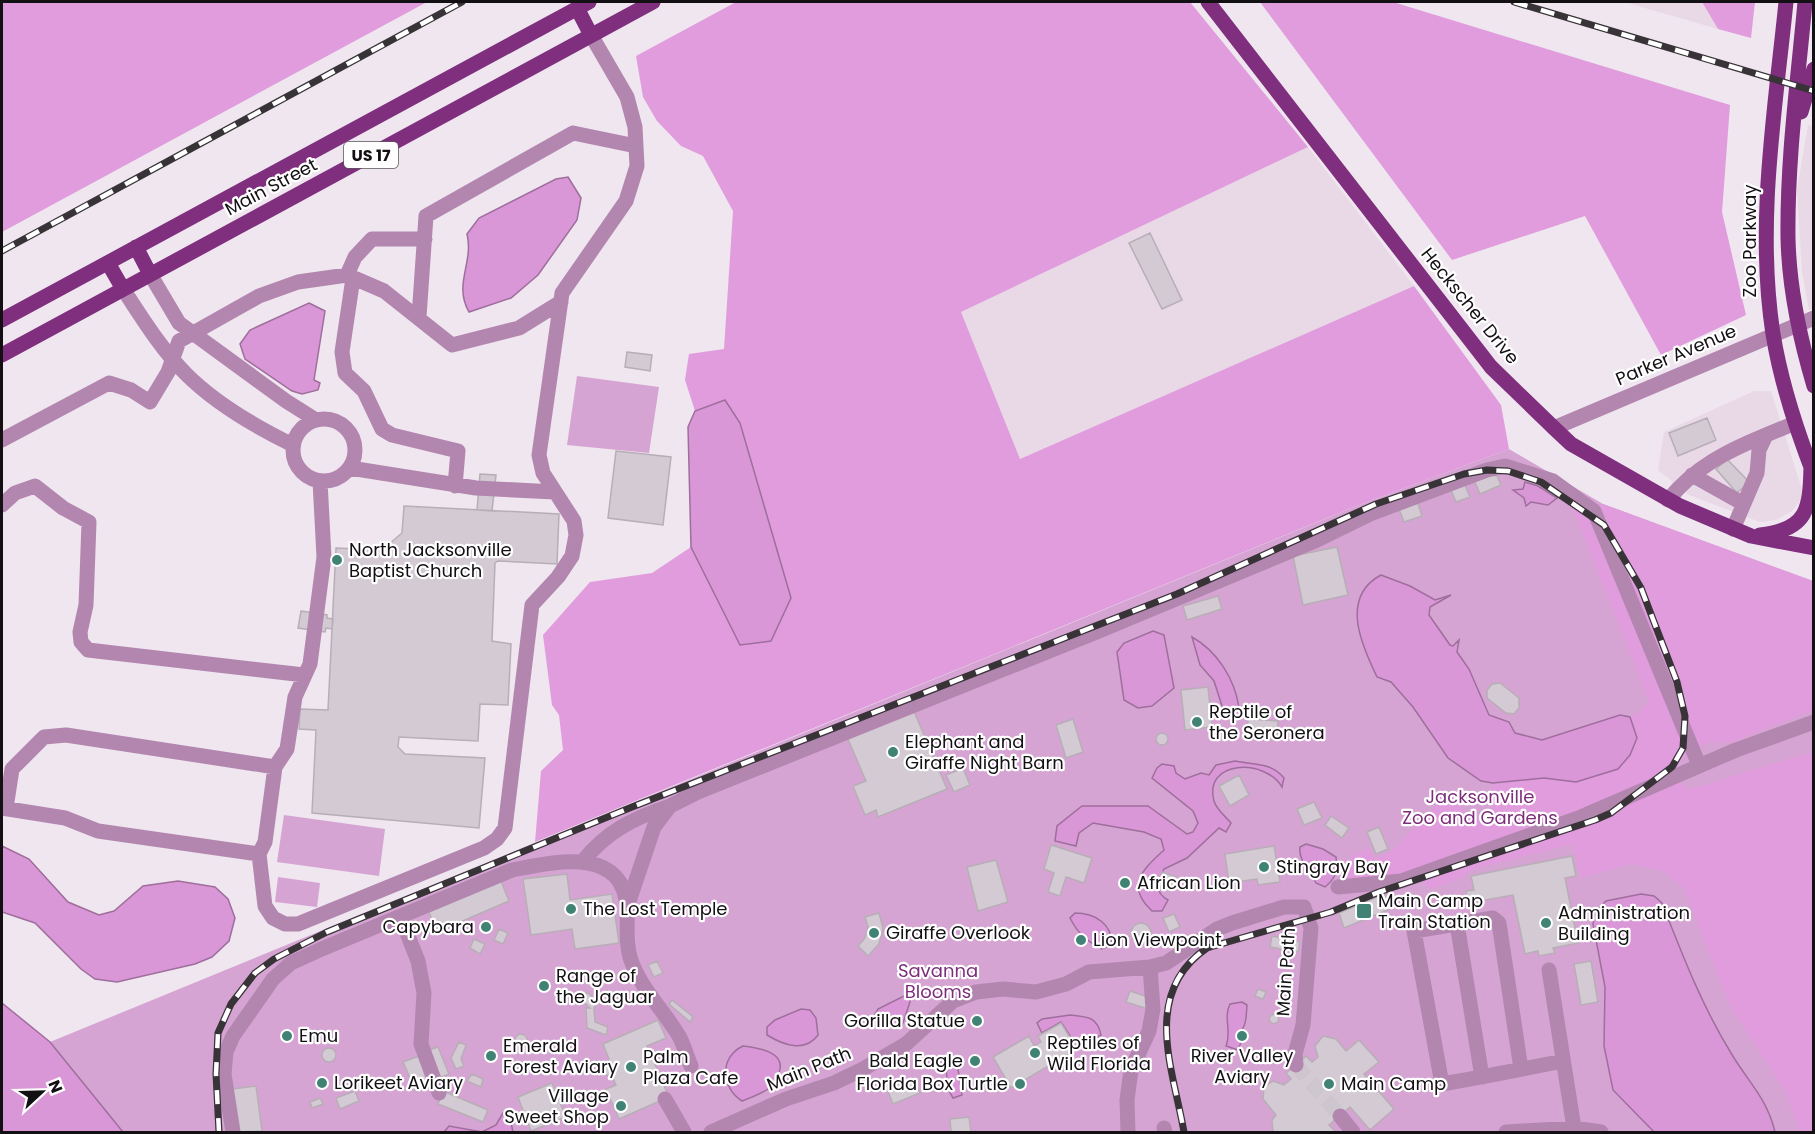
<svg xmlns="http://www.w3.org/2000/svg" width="1815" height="1134" viewBox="0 0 1815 1134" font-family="Poppins,sans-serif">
	<rect width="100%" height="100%" fill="#efe6ef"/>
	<path fill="#e9d9e7" d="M1624,2h78l16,27z
		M1808,125l6,2v182l-5,1 -7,-38 -5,-82z
		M1308,147l106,139 -394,173 -59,-147z
		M1754,391h17l31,99 -1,10 -9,11 -16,9 -16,2 -71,-27 -31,-25 6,-38z"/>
	<path fill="#d6a4d3" d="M577,376l82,11 -10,66 -82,-8z
		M1509,449l94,55 210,77v551h-1690l-73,-90 1304,-535z
		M284,815l101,14 -6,47 -102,-14z
		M278,877l42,6 -3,24 -42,-5z"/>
	<path fill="#e09cdc" d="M2,2h425l-425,230z
		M736,2h454l118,145 -347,165 59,147 394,-173 87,119 8,44 -155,58 -819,335 6,-71 22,-21 -4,-35 -7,-10 -9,-70 47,-53 62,-9 39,-26 49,98 -15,-245 -30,11 -10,-31 4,-26 35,-5 9,-138 -30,-55 -22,-10 -24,-25 -14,-24 -7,-41z
		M1260,2h133l337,103 -8,107 24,103 -85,40 -76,-139 -133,44z
		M1702,2h53l-4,36 -33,-9z
		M1603,504l210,77v129l-80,32 -26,1 -23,14 -16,18 21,14c42,-10 82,-27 124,-36v379h-13l-15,-41 -56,-87 -45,-116 -21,-17 -32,-7 -50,14 -8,-34 -99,25 -17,11 -27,9 -12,-11 -48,14 -23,2 -3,-11 8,-28 16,-7 7,11 17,-8 58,-60 13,-1 2,9 -4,8 8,12 15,2 8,-10 -6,-11 7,-17 51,-5 32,4 61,-44 -7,-21 9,-4 10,-11 -77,-195z"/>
	<path fill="#da97d7" stroke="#9e6e9c" stroke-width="1.5" d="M568,177l13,21 -4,22 -39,55 -27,23 -42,14c-16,-28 5,-49 -2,-78l12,-16 77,-39z
		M309,303l16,8 -11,69 6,3 -2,7 -16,4 -10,-3 -47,-32 -5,-15 10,-14z
		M725,400l15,23 51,175 -20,43 -31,4 -49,-98 -3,-120 7,-16z
		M1525,482l13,4 19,12 -9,7 -17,-3 -5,4 -2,-8 -11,-8 10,-1z
		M1381,575l29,11 25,14 16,-5 -21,12 -1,8 21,30 3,1 6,-6 -2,12 12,17 20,46 20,7 6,11 27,7 78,-25 10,2 7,21 -7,17 -12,14 -42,13 -32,-4 -51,5 -12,-2 -33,-23 -35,-51 -22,-25 -14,-5c-16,-33 -37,-80 4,-102z
		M1153,631l11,4 10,53 -22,18 -14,2 -14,-8 -7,-48 7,-9z
		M1192,637c25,14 43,42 47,71l-15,4 -10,-31 -14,-16z
		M1235,761c19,4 36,1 49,17l-2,9c-17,-29 -79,-27 -68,14 2,8 12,16 17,22l-5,9 -7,-4 -32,30 -23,11c-7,14 -10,23 4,31l-6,11h-10c-27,-25 -10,-41 12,-61l-3,-11 -17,-7 -51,-9 -14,10 -3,13 -21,-5 2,-15 25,-20h66l39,28 6,-2 5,-9 -5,-12 -41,-33 5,-10 5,-4 12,2 2,7 9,6 16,-6 8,2 7,-10z
		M1306,844l17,5 13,8c2,14 0,21 -11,30l-9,-4c-6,-14 -18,-22 -16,-36z
		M2,846l27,13 39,43 31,13 15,-4 29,-25 35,-5 37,6 13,12 7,19 -6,23 -17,16 -17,7 -78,18 -22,-3 -14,-10 -46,-46 -33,-11z
		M1641,894l13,2 8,7c20,51 40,103 69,150 17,29 36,45 44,79h-121l-41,-42 -9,-44 1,-59 -12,-63 2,-12 11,-11z
		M1075,913c20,0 37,11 37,31l-10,5c-15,-8 -24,-15 -32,-31z
		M904,996h6v6l-8,24 -6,2 -19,-7 -2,-7 3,-5z
		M1242,1002l5,3c-1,11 0,22 -9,29l3,8 -3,8 -12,-4c6,-15 -3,-28 4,-42z
		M2,1003l48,39 73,90h-121z
		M801,1009l9,1 6,8 2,17c-13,18 -35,10 -51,0v-8l8,-7z
		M1070,1015c17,2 27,1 31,20l-11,7 -18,-3 -11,-17 -19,11 -5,-10 5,-4z
		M743,1046c14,2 44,5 36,27 -1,5 -3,9 -7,13 -8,7 -19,11 -30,15 -21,-13 -23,-44 1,-55z
		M954,1063l4,6 4,26 -9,3c-6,-9 -7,-22 -6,-32z
		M503,1113h6l4,19h-69l5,-6 33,6 14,-7z"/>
	<path fill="#d3cad3" stroke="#b7aeb6" stroke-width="1.5" d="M1150,233l32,67 -20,9 -33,-66z
		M627,352l25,3 -2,16 -25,-4z
		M1707,418l9,22 -38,16 -9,-23z
		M616,451l55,6 -8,68 -55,-7z
		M1727,459l22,23 -12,11 -21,-24z
		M480,474l16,1 -4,36 -15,-1z
		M1489,474l8,2 4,9 -21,9 -6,-14z
		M1464,483l6,14 -14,5 -6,-14z
		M1418,503l4,13 -18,6 -5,-13z
		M404,506l155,8 -2,50 -59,-3 -3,2 -3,78 19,3 -3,61 -28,-1 -2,37 -79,-4 -1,10 7,7 80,4 -6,70 -167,-15 4,-83 -17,-1 1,-20 28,1 8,-162 46,2 20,-17z
		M1337,547l11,48 -45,10 -10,-49z
		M1218,596l4,13 -35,11 -4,-14z
		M301,611l26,4v3l6,1 -1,10 -6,-1 -1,4 -27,-4z
		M1500,683l19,15v10l-5,6 -8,-1 -19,-15v-8l5,-6z
		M1208,687l4,40 -27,3 -4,-40z
		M913,709l34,80 -69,28 -2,-7 -11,5 -12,-29 13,-5 -19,-44z
		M1073,719l10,33 -17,6 -10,-33z
		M1248,719l30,2 -1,19 -29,-2z
		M1156 739a6 6 0 1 1 12 0a6 6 0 1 1-12 0Z
		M963,768l7,17 -16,7 -8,-17z
		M1239,775l10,20 -19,11 -11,-20z
		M1314,802l8,16 -18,7 -7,-16z
		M1331,816l18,12 -7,10 -17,-13z
		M1379,827l9,22 -12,5 -9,-22z
		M1051,845l41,13 -8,25 -18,-6 -6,19 -12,-4 6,-19 -10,-4z
		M1274,846l6,36 -22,3 -1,-6 -28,4 -4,-29z
		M1572,856l4,20 -11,2 13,65 -25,5 2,5 -16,3 -1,-5 -13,3 -12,-59 -45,8 -2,-12 8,-1 -3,-14z
		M996,860l12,42 -30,9 -11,-44z
		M1162,872l14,5 -5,14 -14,-5z
		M567,874l3,26 42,-6 7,49 -44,6 -3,-20 -41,6 -8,-56z
		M501,881l8,20 -72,31 -8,-20z
		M1384,894l6,15 -46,19 -5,-15z
		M879,913l4,15 -4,16 -11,12 -10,-10 7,-8 3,-11 -3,-10z
		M1174,914l6,13 -11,5 -6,-14z
		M1131 933a10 10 0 1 1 20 0a10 10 0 1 1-20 0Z
		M499,929l9,4 -5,11 -9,-4z
		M1272,936l28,6 -2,10 -28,-5z
		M474,939l11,5 -5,10 -10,-6z
		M657,961l6,12 -9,4 -6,-12z
		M1591,961l7,41 -17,3 -7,-41z
		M1258,989l8,3 -3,7 -8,-3z
		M1130,991l21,7 -3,11 -22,-7z
		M587,992l11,10 -4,6 1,14 13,5 -2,8 -19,-7 -1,-20h4l-9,-8z
		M672,1000l21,17 -3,5 -21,-18z
		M1269.5 1019a4.5 4.5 0 1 1 9 0a4.5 4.5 0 1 1-9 0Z
		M658,1020l8,18 -19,8 22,51 -50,22 -13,-30 10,-4 -3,-7 -9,-4 5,-15 -6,-15z
		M1061,1023l16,26 -66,39 -18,-31 36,-21 5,10 7,-4 -3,-6z
		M515 1040a6 6 0 1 1 12 0a6 6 0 1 1-12 0Z
		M1323,1036l13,3 10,12 13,-11 20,22 -15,12 30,35 -24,21 -20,-23 -21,18 7,7h-63l-1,-12 4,-5 -13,-16 1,-12 9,-6 11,4 7,-6 -5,-6 10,-8 10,-9 6,6 6,-5 -3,-11z
		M459,1042l7,3 -5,14 3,7 -8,3 -5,-11z
		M438,1047l11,27 -12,5 -11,-28z
		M322 1055a7 7 0 1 1 14 0a7 7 0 1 1-14 0Z
		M419,1056l12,30 -15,6 -13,-30z
		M518.5 1069a4.5 4.5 0 1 1 9 0a4.5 4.5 0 1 1-9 0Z
		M472,1074l11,5 -2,8 -14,-6z
		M913,1078l7,15 -27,11 -6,-15z
		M552,1083l14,34 -35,14 -13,-34z
		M256,1086l6,45 -24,1 -6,-43z
		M355,1091l4,10 -19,8 -4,-11z
		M443,1091l45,19 -5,12 -45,-18z
		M320,1098l3,6 -11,4 -2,-6z
		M969,1117l2,15h-20l-1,-13z"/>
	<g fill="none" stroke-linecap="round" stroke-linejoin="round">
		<path stroke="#cec6ce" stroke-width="15" stroke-dasharray="15 8" stroke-linecap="butt" d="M1296,1065l44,51"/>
		<path stroke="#b386b0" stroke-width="15" d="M150,274l29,49 107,78 30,19
			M347,275l8,-18 17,-18h53
			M353,278l-11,74 3,21 19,18 18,38 10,6 66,16 -3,35
			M123,289c19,29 38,60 63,85 30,30 70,53 107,71
			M419,317l7,-101 147,-83 63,13
			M293 450a31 31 0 1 1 62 0a31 31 0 1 1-62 0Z
			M1554,428l260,-110
			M2,440l107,-57 22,7 19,12 18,-30 11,-31 80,-45 39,-14 49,-7 37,16 68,54 67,-17 42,-26
			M350,468l126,20 79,4
			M1692,475l50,28
			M320,481l4,76 -14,107 -15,33 -8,52 -12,18 -10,75 -6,12 6,52 8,12 12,6h13l186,-76 13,-9 8,-11 27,-223 26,-28 14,-21 4,-21 -2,-14 -31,-48 -4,-18 23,-162 64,-92 11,-35 -2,-39 -8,-30 -36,-62
			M1668,500c27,-33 59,-49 98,-65
			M2,505l13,-12 20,-7 28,22 26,14 -3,83 -6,27 1,10 7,8 216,25
			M1733,529l24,-56 2,-23 7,-15 29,-12
			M2,808l63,10 33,13 161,23
			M6,808l6,-39 32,-32 22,-2 209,32
			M583,861c24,-30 51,-43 87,-55
			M1338,887l63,-6 180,-64 155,-67 78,-28
			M627,907l27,-80 16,-21 28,-14 401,-161 218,-91 53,-26 117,-44 18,-4 48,15 41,30 105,254
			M401,918l17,43 6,32 -3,51 18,49
			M1457,924l25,153
			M1549,970l25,158
			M1521,1069l-22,-146 -6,-5 -79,13 28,153c40,-7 81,-15 121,-23
			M665,1099l19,33
			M1340,1116l13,16
			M1164,1128l1,4
			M233,1132l-9,-58 2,-22 7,-16 40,-57 18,-16 33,-15 188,-78c42,-8 112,-25 115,39 1,18 -2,37 5,54 11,28 32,48 47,73 5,9 8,21 12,30
			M711,1132l75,-33 48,-16 29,-14 43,-25 47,-43 23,-9 27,-3 33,3 30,-8 23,-12 61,-5 16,-4 51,-34 15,-6 52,-16h20l7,21 -8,97 -8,29 1,11
			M1128,1132l-1,-32 4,-30 18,-39 4,-22 -3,-42
			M1506,1132l68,-4 27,4"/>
		<path stroke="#7f2f7e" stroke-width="15" d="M1208,2l283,365 63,61 17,16 109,62 71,30 63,12
			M1786,2c-11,109 -30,222 -13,332 8,49 23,95 41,141
			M1805,2c-7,78 -18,157 -17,236 1,49 12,101 26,148
			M577,8l14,27
			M1801,112l13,-43
			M136,247l14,27
			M108,263l15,26
			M2,320l587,-318
			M2,355l651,-353
			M1760,535c48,-5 50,-27 51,-68"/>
		<g stroke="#373337" stroke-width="7">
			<path id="rail" d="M1514,2l300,89
				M2,251l460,-249
				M219,1132l-3,-58 2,-41 13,-29 24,-31 19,-14 53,-27 305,-125 545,-213 199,-90 88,-30 23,-4 21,1 33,11 63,43 37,63 36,94 8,34 -2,32 -11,19 -61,46 -16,7 -216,72 -48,20 -124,36c-66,45 -34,121 -23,184"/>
		</g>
		<use href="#rail" stroke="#fff" stroke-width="4.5" stroke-dasharray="14" stroke-linecap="butt"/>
	</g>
	<g fill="#408375" stroke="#fff" stroke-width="2">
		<circle cx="337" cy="560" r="6"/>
		<circle cx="1197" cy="722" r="6"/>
		<circle cx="893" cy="752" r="6"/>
		<circle cx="1264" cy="867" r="6"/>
		<circle cx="1125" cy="883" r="6"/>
		<circle cx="571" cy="909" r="6"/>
		<rect x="1356" y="903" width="16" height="16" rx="3"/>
		<circle cx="1546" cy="923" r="6"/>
		<circle cx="486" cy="927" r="6"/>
		<circle cx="874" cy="933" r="6"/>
		<circle cx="1081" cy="940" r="6"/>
		<circle cx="544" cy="986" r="6"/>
		<circle cx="977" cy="1021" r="6"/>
		<circle cx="287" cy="1036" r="6"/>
		<circle cx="1242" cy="1036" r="6"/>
		<circle cx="1035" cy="1053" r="6"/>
		<circle cx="491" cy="1056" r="6"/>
		<circle cx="975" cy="1061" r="6"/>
		<circle cx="631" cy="1067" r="6"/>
		<circle cx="322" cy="1083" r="6"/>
		<circle cx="1020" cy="1084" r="6"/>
		<circle cx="1329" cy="1084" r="6"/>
		<circle cx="621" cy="1106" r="6"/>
	</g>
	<g text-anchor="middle" stroke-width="4.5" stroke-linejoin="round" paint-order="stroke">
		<rect fill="#fff" stroke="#5a585a" stroke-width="1.5" x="344" y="142" width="54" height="26" rx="4.5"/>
		<g font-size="16" font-weight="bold" fill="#131013">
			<text x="371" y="161">US 17</text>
		</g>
		<g font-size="18" fill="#131013" stroke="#fff">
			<text transform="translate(271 187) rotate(-28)" y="6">Main Street</text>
			<text transform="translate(1750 241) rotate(-90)" y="6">Zoo Parkway</text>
			<text transform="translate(1470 306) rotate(51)" y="6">Heckscher Drive</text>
			<text transform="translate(1676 355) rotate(-23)" y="6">Parker Avenue</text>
			<text transform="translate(1286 972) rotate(-86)" y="6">Main Path</text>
			<text transform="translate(809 1069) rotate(-22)" y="6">Main Path</text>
		</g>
		<g font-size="18" fill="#131013" stroke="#fff" text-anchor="start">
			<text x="349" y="556">North Jacksonville<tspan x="349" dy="21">Baptist Church</tspan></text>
			<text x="1209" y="718">Reptile of<tspan x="1209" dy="21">the Seronera</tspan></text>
			<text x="905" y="748">Elephant and<tspan x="905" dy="21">Giraffe Night Barn</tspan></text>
			<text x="1276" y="873">Stingray Bay</text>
			<text x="1137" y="889">African Lion</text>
			<text x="1378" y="907">Main Camp<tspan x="1378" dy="21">Train Station</tspan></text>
			<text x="583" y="915">The Lost Temple</text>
			<text x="1558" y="919">Administration<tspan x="1558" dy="21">Building</tspan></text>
			<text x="474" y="933" text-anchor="end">Capybara</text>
			<text x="886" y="939">Giraffe Overlook</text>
			<text x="1093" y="946">Lion Viewpoint</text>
			<text x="556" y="982">Range of<tspan x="556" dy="21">the Jaguar</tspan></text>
			<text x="965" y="1027" text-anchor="end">Gorilla Statue</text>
			<text x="299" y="1042">Emu</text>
			<text x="1047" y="1049">Reptiles of<tspan x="1047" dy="21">Wild Florida</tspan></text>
			<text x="503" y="1052">Emerald<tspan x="503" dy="21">Forest Aviary</tspan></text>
			<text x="1242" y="1062" text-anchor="middle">River Valley<tspan x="1242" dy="21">Aviary</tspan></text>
			<text x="643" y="1063">Palm<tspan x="643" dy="21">Plaza Cafe</tspan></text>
			<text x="963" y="1067" text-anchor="end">Bald Eagle</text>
			<text x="334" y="1089">Lorikeet Aviary</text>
			<text x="1008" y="1090" text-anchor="end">Florida Box Turtle</text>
			<text x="1341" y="1090">Main Camp</text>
			<text x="609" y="1102" text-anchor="end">Village<tspan x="609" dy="21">Sweet Shop</tspan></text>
		</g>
		<g font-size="18" fill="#7c2e7b" stroke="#fff">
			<text x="1480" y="803">Jacksonville<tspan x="1480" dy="21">Zoo and Gardens</tspan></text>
			<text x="938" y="977">Savanna<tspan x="938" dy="21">Blooms</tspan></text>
		</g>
	</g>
	<rect width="1815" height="1134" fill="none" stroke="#131013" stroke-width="6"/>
	<g transform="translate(42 1092) rotate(68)" stroke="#ffffff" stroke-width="4.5" paint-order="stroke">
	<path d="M0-4.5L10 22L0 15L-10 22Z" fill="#131013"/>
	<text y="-9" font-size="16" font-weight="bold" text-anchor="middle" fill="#131013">N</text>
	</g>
</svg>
